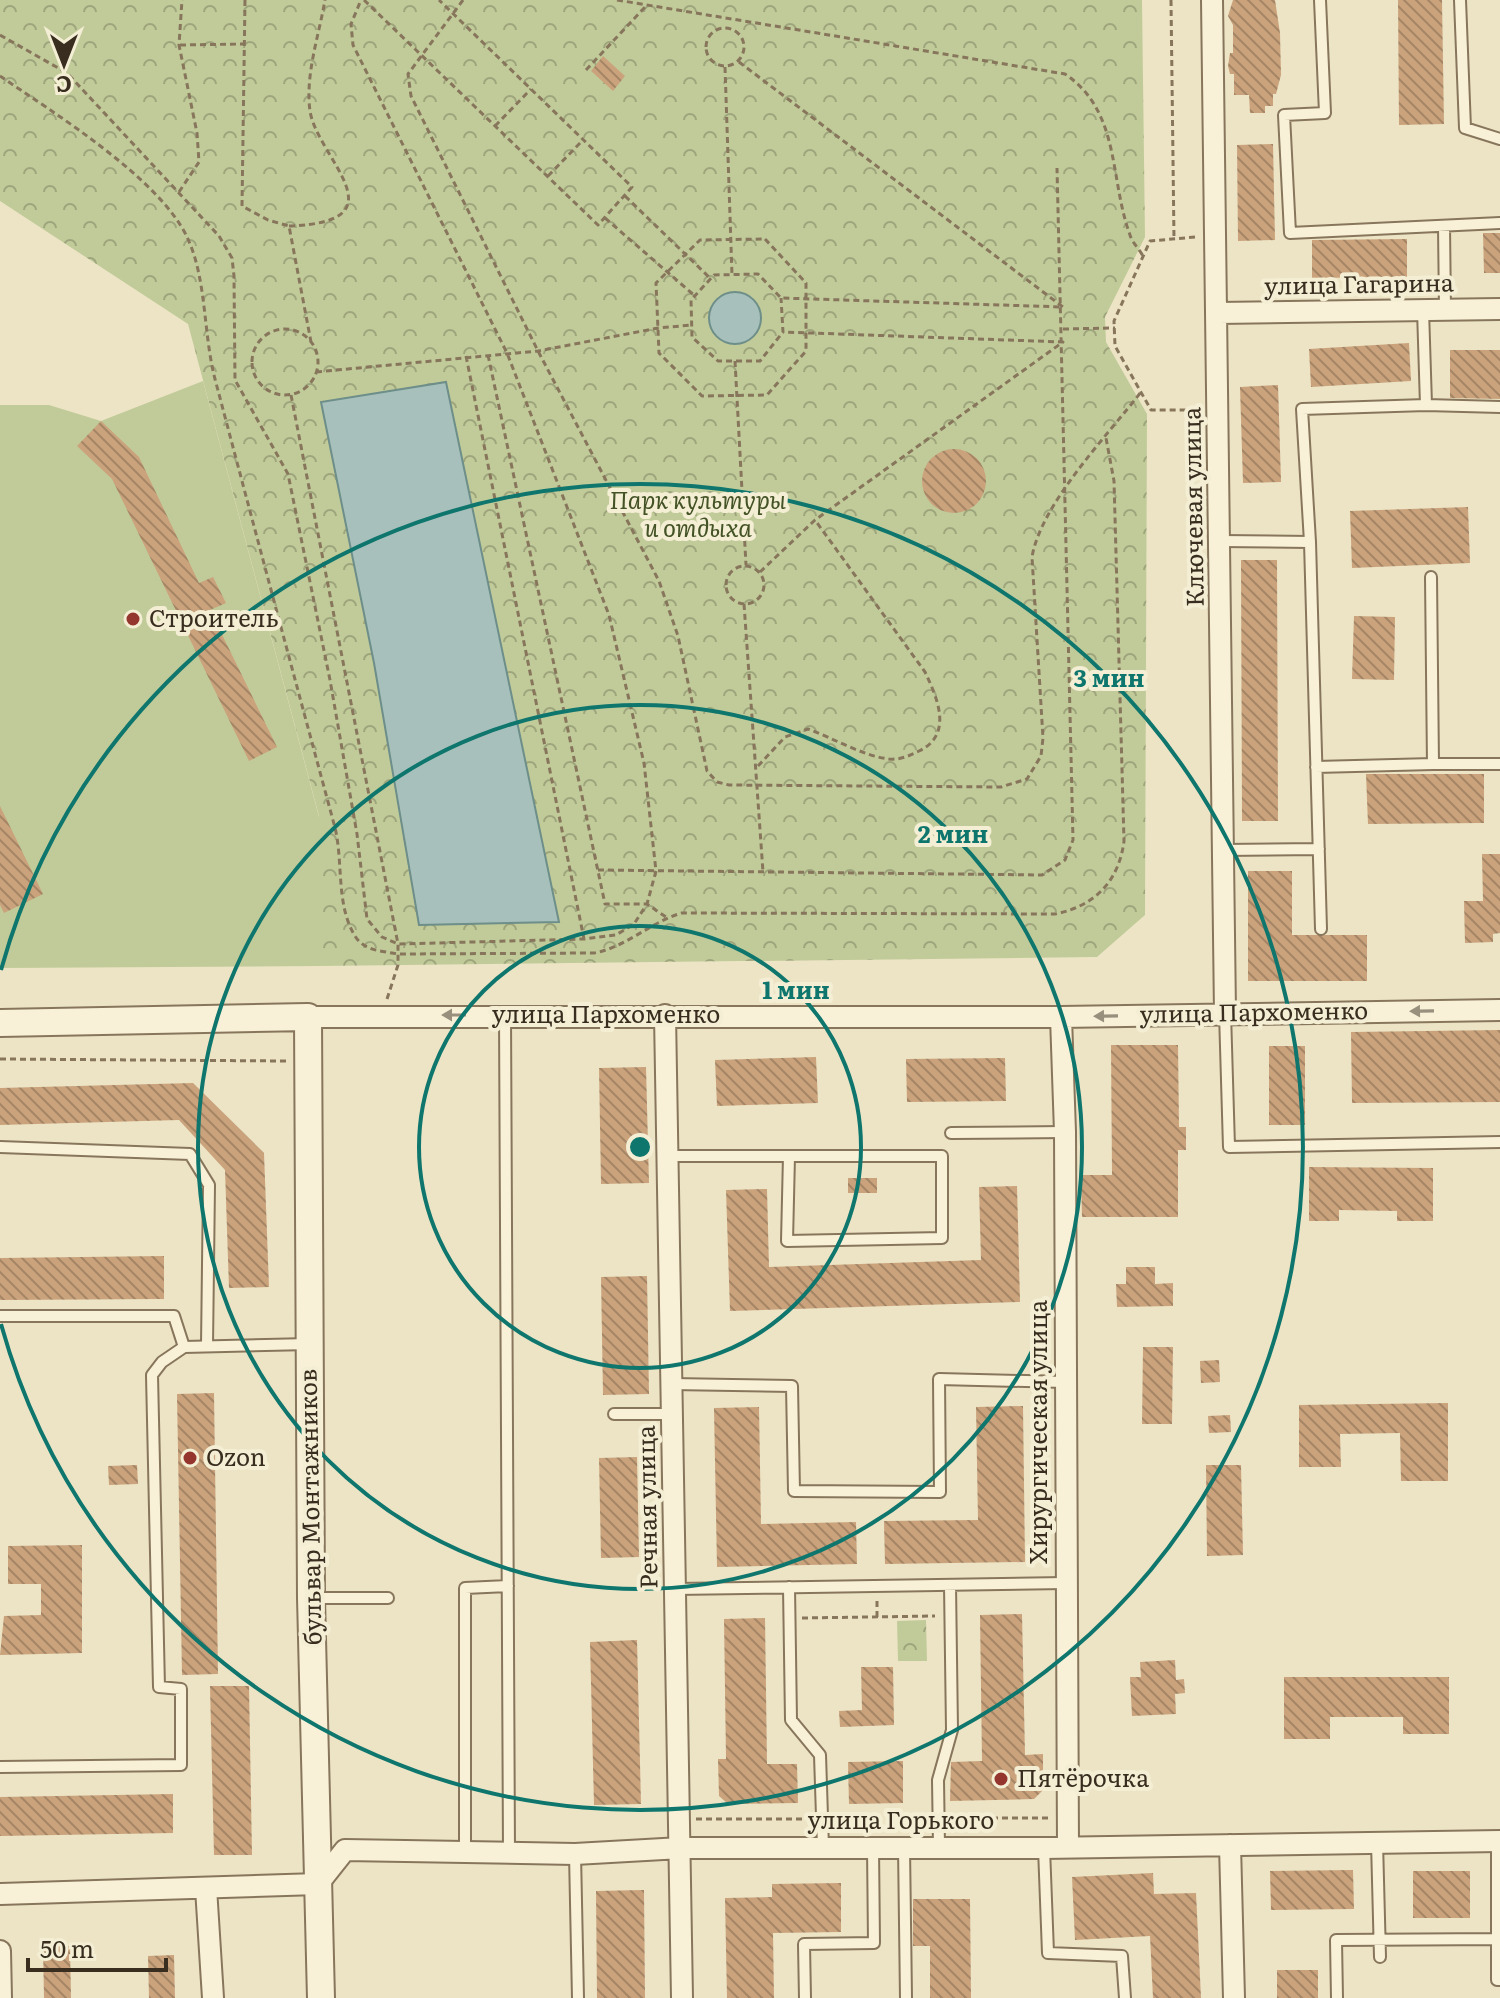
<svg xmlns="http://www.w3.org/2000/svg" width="1500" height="1998" viewBox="0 0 1500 1998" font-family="Literata,serif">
	<defs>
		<pattern id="park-crowns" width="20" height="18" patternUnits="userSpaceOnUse" patternTransform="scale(2)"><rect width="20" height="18" fill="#c1cb99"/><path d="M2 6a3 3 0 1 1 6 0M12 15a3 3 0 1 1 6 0" fill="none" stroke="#9ea57c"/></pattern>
		<pattern id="building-back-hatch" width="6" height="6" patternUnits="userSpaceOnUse" patternTransform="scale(2)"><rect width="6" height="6" fill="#caa37c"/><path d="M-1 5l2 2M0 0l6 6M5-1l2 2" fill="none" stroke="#a58565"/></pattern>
	</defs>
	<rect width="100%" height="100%" fill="#ede4c5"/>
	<path fill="url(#park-crowns)" d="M0,0h1142l3,237 -40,80 1,25 41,72 -2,501 -48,42 -778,9v-150l-131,-492 -188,-123z
		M926,1620l1,41h-29l-1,-40z"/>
	<path fill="#c1cb99" d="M203,381l116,436v149l-319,2v-563h49l52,16z"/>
	<path fill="#a7c0bb" stroke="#6d8e89" stroke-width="2" d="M709 318a26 26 0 1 1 52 0a26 26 0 1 1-52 0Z
		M446,382l113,540 -140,3 -45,-262 -53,-261z"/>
	<path fill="url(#building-back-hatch)" d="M1233,0h42l5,33 1,42 -5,19h-3v12h-8v7h-15l-1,-18h-15v-21h-4l-2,-8 2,-13h3v-28l-5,-9z
		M1398,0h44l2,124 -45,1z
		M603,56l22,20 -12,15 -22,-20z
		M1273,144l2,96 -37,1 -1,-96z
		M1483,233h17v40h-16z
		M1407,239v38l-95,1v-38z
		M1409,343l2,38 -100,6 -2,-38z
		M1450,350h50v49l-50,-1z
		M1278,385l3,97 -38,1 -3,-96z
		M101,421l38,36 60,126 14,-6 13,26 -16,7 67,137 -28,14 -137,-282 -35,-33z
		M922 481a32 32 0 1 1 64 0a32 32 0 1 1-64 0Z
		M1468,507l2,56 -118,5 -2,-57z
		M1241,560h36l1,261h-36z
		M1354,616l41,1 -1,63 -42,-1z
		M1366,774h118v49l-116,1z
		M0,806l43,88 -39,19 -4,-8z
		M1482,854h18v79l-7,1v8l-28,1 -1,-42h19z
		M1248,871h44v64h75v46h-119z
		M1500,1030v72l-148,1 -1,-71z
		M1111,1045h67l1,82h7v23h-8v67h-96l-1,-42h31z
		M1269,1046h36v79h-36z
		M816,1057l2,46 -101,3 -2,-46z
		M1005,1058l1,43 -99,1 -1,-43z
		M646,1067l3,116 -48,1 -2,-116z
		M193,1083l71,70 5,134 -40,1 -4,-118 -46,-50 -179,5v-37z
		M1309,1167l124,1v53h-36v-10l-58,-1v11h-30z
		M848,1178h29v15h-29z
		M1017,1186l3,116 -290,9 -4,-121 41,-1 2,78 212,-7 -2,-73z
		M164,1256v43l-164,1v-42z
		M1126,1267h29v17l18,-1v23l-56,1 -1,-23h10z
		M647,1276l2,118 -46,1 -2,-118z
		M1143,1347h30l-1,77h-30z
		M1219,1360l1,22 -19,1 -1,-22z
		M214,1393l4,281 -36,1 -5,-281z
		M1448,1403v78h-47l-1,-48 -60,1 1,33h-42v-62z
		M1023,1406l2,156 -140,2 -1,-43 94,-1 -2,-113z
		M759,1407l2,117 95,-2 1,42 -140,3 -3,-159z
		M1230,1415l1,17 -22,1 -1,-17z
		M637,1457l2,100 -38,1 -2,-100z
		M137,1465l1,19 -29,1 -1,-19z
		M1206,1465h35l2,90 -36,1z
		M82,1545v108l-82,2 4,-39 37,-1v-31h-33v-38z
		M1022,1614l3,141 18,-1v36l-9,9 -84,2 1,-39 31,-1 -2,-146z
		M765,1618l2,146h30l1,39 -70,1 -9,-8 -1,-37h8l-2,-140z
		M637,1640l4,164 -47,1 -4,-163z
		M1175,1660l1,20 8,-1 1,14 -10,1 1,20 -44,2 -2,-39h11l-1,-15z
		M861,1667h32l1,58 -54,2 -1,-16 23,-1z
		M1284,1677h165v57h-46v-17h-73v22h-46z
		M210,1686h39l3,169h-38z
		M903,1761v42l-54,1 -1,-42z
		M173,1794v39l-173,3v-39z
		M1353,1870l1,39 -83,1 -1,-39z
		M1413,1871h57v47h-57z
		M1153,1873l1,21 42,-1 5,105h-48l-3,-62 -75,4 -3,-63z
		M841,1883v49l-68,1 1,65h-47l-2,-100 47,-1v-13z
		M644,1890l1,108h-48l-1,-107z
		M913,1899h57l1,99h-41v-52h-17z
		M43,1946h27l1,52h-27z
		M174,1955l1,43h-26l-1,-42z
		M1277,1970h41v28h-41z"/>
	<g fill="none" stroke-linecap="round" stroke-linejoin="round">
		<g stroke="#87765c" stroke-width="14">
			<path id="service" d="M1320,0l5,113 -41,2 6,118 210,-10
				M1460,0l5,128 35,11
				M1444,226l1,84
				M1423,310l3,95
				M1220,541l90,1
				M1431,577l2,187h67
				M1316,767l117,-3
				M1223,850l96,-1
				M1321,929l-11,-387 -8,-133 124,-4 74,2
				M1225,1013l4,134 271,-5
				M505,1015l4,838
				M951,1133l114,-1
				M0,1147l190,7 19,31 -2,161
				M668,1156h274v82l-155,3 2,-85
				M0,1316h174l10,31
				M671,1384l121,2 2,105 146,1 -1,-113 126,3
				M614,1414h58
				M789,1587l2,133 29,35 3,92
				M675,1589l390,-6
				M314,1598h74
				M0,1767l181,-2v-76l-22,-2 -7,-312 10,-13 22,-15 126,-3
				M1497,1841v139h3
				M1377,1842l3,115
				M904,1847l2,151
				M939,1847l-1,-67 14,-50 -2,-145
				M1044,1848l4,105 74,3 3,42
				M465,1852v-264l43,-2
				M575,1854l3,144
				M805,1998l-1,-54 70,-1 -1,-96
				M1337,1998l-1,-58 164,-1"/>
		</g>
		<g stroke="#87765c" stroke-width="24">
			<path id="minor" d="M1212,0l13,1013
				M1218,313l282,-4
				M665,1015l17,983
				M308,1017h753l439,-7
				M1061,1017l4,115 3,715
				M1230,1845l4,153
				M206,1888l7,110
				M0,1894l318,-10 27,-34 230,4 106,-6h363l456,-7
				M0,1951l1,47"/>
		</g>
		<g stroke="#87765c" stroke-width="30">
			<path id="tertiary" d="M0,1023l308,-6 3,581 10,400"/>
		</g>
		<path stroke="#87765c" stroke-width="3" stroke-dasharray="6 4" stroke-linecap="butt" d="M245,0l-3,206 26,14 21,6 22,116
			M364,0l234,225 34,-38 -193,-187
			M463,0l-55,74 3,22 127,255 121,230 19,55 29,135 10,11 12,3 272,2 26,-8 14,-23 2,-18 -11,-181c9,-53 75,-121 109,-165
			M617,0l448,74c56,38 44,104 65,161 2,7 9,14 13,21
			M1171,0l3,239
			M706 47a19 19 0 1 1 38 0a19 19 0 1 1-38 0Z
			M0,35l67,38 152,163 13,22 2,18 1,104 53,94 42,206 27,154 10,85 15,18 16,7 186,-5 32,-4 18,-11 13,-20 9,-33 -12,-108 -35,-148 -102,-262 -154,-308 -2,-21 10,-24
			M180,45l64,-1
			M739,62l324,245 -282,-9 -23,-24 -44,1 -23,25 1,37 26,24h42l23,-29 -2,-34
			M725,67l7,208
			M586,70l60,-64
			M0,76c54,37 159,102 187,161 20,42 16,96 28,142 39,148 79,297 119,445 10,35 1,80 21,112 9,15 27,15 43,18l196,-1c33,-6 56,-31 88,-40l373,1c40,-8 64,-33 69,-73l-10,-360 -8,-43
			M495,126l36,-37
			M548,176l35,-36
			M179,192l20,-30 -2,-29 -18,-88 3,-45
			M625,196l86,83
			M605,218l90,78
			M289,226c116,-4 28,-68 21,-115 -5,-36 9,-76 15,-111
			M1195,237l-45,4 -36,80 1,25 36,64h49
			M765,239l41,44v68l-39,44 -65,1 -43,-43 -3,-70 44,-43z
			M252 362a33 33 0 1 1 66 0a33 33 0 1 1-66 0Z
			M1063,329l52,-1
			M488,355l117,549h42l19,13
			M466,356l118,583
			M735,361l11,204
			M316,372l222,-21 120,-23 34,-3
			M291,395l107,549v21l-11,34
			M726 585a19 19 0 1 1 38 0a19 19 0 1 1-38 0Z
			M760,572l55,-52 248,-178 -280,-10
			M744,604l19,268
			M758,766l27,-29 23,-8c25,9 55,27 81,30 11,1 20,-3 30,-8 34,-16 19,-52 6,-79l-110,-152
			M598,870l444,5 23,-15 8,-20 -16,-672
			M0,1059l288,2
			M877,1601v16
			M802,1618l133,-2
			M952,1818h96
			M696,1819h112
			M836,1819l88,-1"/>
		<use href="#service" stroke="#f8f1d8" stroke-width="10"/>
		<use href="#minor" stroke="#f8f1d8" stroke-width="20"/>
		<use href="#tertiary" stroke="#f8f1d8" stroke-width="26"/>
	</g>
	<defs><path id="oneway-solid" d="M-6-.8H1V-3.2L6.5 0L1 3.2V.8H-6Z" transform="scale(2)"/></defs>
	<g fill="#988f7c">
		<use href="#oneway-solid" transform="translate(1422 1011) rotate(179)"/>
		<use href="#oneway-solid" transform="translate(454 1015) rotate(180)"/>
		<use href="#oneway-solid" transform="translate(1106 1016) rotate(179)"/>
	</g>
	<g fill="none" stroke="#0f766e" stroke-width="4">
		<circle cx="640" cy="1147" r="221"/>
		<circle cx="640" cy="1147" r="442"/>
		<path d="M1 970A663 663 0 1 1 1 1324"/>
	</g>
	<g fill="#94362e" stroke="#f4eed4" stroke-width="3">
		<circle cx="133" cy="619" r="8"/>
		<circle cx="190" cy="1458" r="8"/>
		<circle cx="1001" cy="1779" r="8"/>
	</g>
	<g text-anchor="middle" stroke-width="8" stroke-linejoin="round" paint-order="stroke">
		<g font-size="24" fill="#382d1f" stroke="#f4eed4">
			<text transform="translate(1359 285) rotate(-1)" y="8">улица Гагарина</text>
			<text transform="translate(1194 507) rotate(-91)" y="8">Ключевая улица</text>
			<text transform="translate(1254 1013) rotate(-1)" y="8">улица Пархоменко</text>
			<text x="606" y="1023">улица Пархоменко</text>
			<text transform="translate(1039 1432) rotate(-90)" y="8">Хирургическая улица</text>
			<text transform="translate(311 1507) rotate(-91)" y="8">бульвар Монтажников</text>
			<text transform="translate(648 1507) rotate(-91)" y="8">Речная улица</text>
			<text x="901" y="1829">улица Горького</text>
		</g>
		<g font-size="24" font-style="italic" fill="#445326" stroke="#f4eed4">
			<text x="698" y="509">Парк культуры<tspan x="698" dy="28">и отдыха</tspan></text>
		</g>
		<g font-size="24" fill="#382d1f" stroke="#f4eed4" text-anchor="start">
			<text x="149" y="627">Строитель</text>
			<text x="206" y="1466">Ozon</text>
			<text x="1017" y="1787">Пятёрочка</text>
		</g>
	</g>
	<circle cx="640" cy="1147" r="12" fill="#0f766e" stroke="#f4eed4" stroke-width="4"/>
	<g font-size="24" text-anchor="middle" font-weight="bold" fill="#0f766e" stroke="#f4eed4" stroke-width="8" stroke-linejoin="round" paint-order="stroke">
		<text x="1109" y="687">3 мин</text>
		<text x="953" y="843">2 мин</text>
		<text x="796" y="999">1 мин</text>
	</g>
	<g transform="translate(64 64) rotate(180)" stroke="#f4eed4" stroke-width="6" paint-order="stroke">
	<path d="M0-6L14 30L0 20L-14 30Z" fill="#382d1f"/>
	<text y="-12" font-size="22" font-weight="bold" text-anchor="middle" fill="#382d1f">С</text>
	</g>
	<path d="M28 1958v12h138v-12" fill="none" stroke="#382d1f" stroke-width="4"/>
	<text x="40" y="1958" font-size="24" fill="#382d1f" stroke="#f4eed4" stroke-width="6" paint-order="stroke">50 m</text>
</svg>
